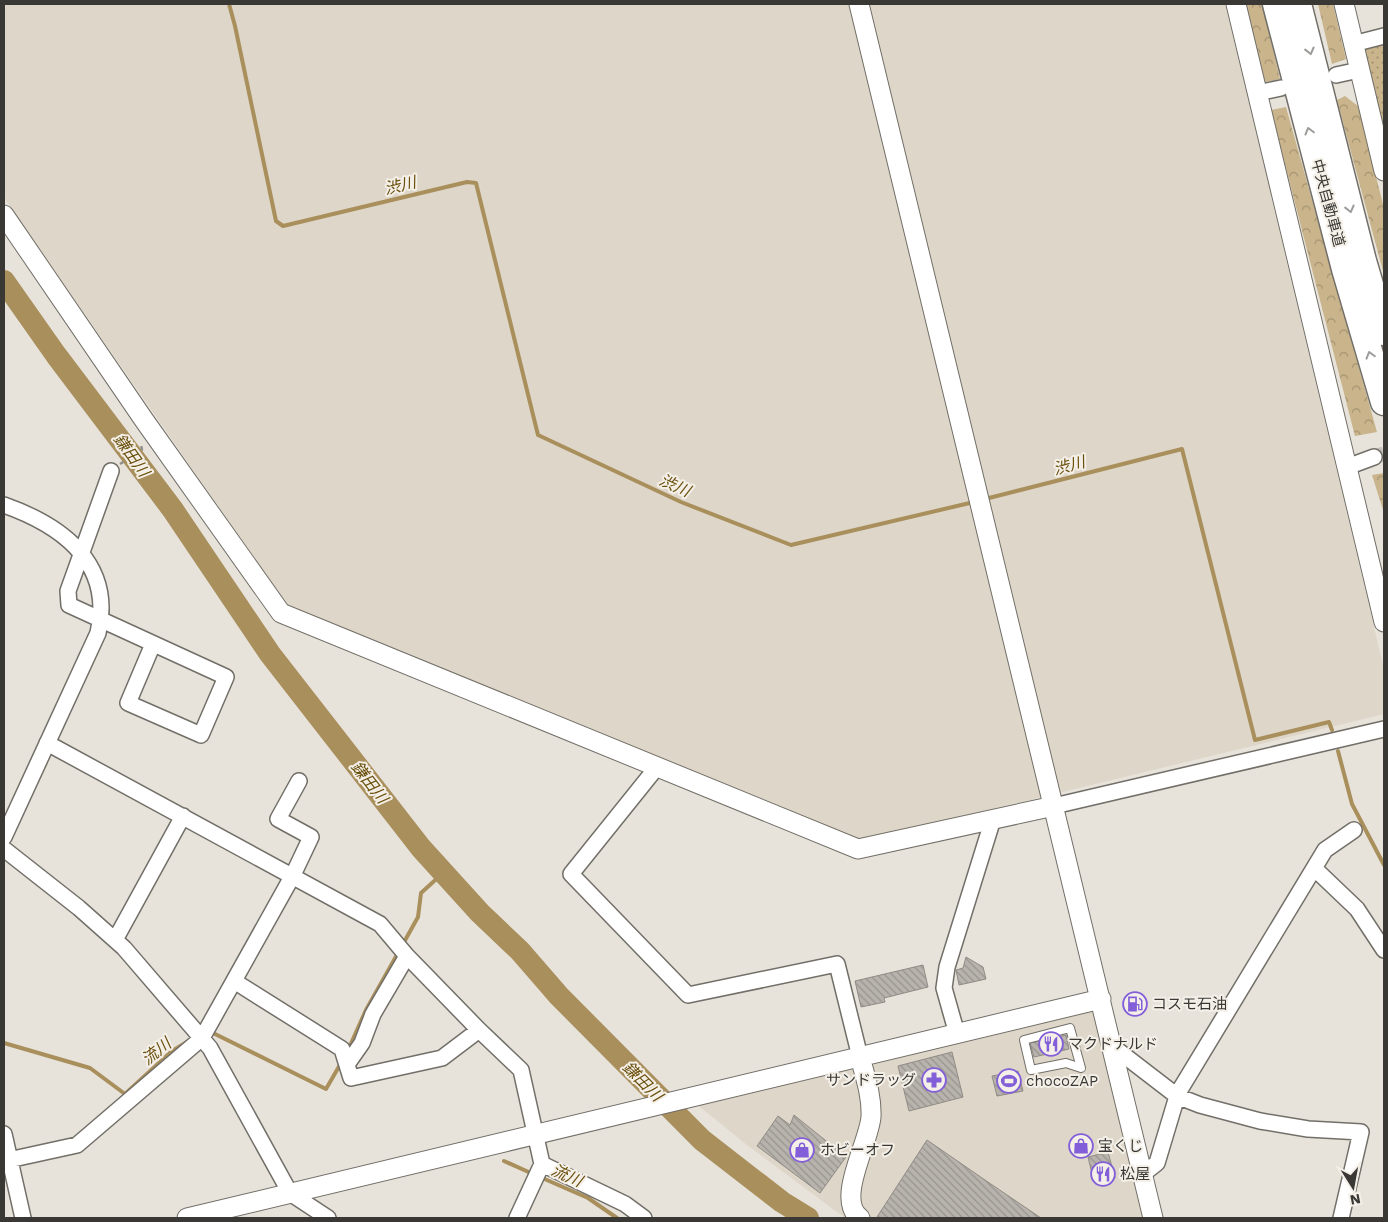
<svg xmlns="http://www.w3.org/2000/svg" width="1388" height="1222" viewBox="0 0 1388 1222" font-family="'Work Sans','Noto Sans JP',sans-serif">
	<defs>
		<pattern id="forest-crowns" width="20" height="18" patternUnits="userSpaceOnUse" patternTransform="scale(1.25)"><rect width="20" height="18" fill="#c9b48b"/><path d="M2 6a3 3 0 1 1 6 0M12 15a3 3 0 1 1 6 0" fill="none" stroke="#a49372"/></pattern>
		<pattern id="park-dots" width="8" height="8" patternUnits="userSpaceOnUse" patternTransform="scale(1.25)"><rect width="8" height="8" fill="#c9b48b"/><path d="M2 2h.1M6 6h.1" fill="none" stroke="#a49372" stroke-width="1.8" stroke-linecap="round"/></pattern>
		<pattern id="building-back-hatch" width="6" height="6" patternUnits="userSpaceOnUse" patternTransform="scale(1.25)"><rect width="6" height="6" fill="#b8b4ad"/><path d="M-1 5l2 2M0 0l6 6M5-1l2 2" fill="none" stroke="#97938e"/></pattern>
	</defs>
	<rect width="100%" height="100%" fill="#e7e3db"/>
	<path fill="#ded6c8" d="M4,4h1221l159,665v45l-524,127 -571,-233 -285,-410z
		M1101,999l52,219h-308l-98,-73 -58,-47z"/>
	<path fill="url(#forest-crowns)" d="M1246,4h16l18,75 -15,3z
		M1318,4h15l13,55 -14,5z
		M1345,96l13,10 26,102v67l-47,-175z
		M1286,107l91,325 -22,4 -84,-326z
		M1384,473v40l-12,-38z"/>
	<path fill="url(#park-dots)" d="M1384,43v96l-23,-89z"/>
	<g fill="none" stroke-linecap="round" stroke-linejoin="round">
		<path stroke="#a98f5b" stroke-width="4" d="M229,4l6,22 41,195 7,5 184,-44 9,1 62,252 143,67 110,43 183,-43
			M985,499l197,-50 73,291 74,-18 3,8
			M1338,751l14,53 32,61
			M403,944l15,-27 3,-24 22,-20
			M209,1031l117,58 15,-26
			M4,1043l86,25 35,26 47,-43 15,-9
			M349,1048l17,-38 32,-57
			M504,1161l29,13
			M540,1177l48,21 29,20"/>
		<path stroke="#a98f5b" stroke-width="22" d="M4,281l52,74 117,155 97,144 151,194 59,65 40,38 39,45 143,144 80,62 26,16"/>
	</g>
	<path fill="url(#building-back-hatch)" stroke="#908c85" d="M966,957l17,10 3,12 -27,6 -3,-15 7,-2z
		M923,965l5,22 -44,11 1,4 -24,5 -6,-26z
		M1066,1035l3,14 -35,8 -4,-14z
		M952,1052l11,45 -54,14 -11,-45z
		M1018,1071l5,20 -26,5 -5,-20z
		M794,1115l52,42 -26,36 -63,-47 21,-30 12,9z
		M927,1140l58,40 56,38h-162l-2,-1z
		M1085,1142l2,8 -9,2 -2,-8z
		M1108,1152l7,26 -21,4 -6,-25z"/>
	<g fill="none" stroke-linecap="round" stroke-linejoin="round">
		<path stroke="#c4c1ba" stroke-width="15" stroke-dasharray="15 8" stroke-linecap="butt" d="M1374,457l10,-3"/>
		<g stroke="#726f68" stroke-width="10">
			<path id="service" d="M1070,1028l11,40 -15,-5 -35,7 -7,-30z"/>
		</g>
		<g stroke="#726f68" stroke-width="18">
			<path id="minor" d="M1353,44l31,-8
				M1336,75l23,-5
				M1257,93l24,-5
				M1347,467l27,-10
				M111,471l-43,120 1,14 157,72 -25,58 -73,-32 25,-59
				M4,505c59,21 110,59 94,128l-94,204
				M47,743l333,181 27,32 72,74 42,40 21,94 -25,54
				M657,767l-86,107 117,121 149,-31 23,93
				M1054,806l330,-77
				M4,849l75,59 45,40 86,100 80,145 38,25
				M1314,868l43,41 27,41
				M115,940l68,-124
				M234,981l108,68 9,29 91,-20 37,-28
				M957,1034l-13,-46 3,-21 46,-148
				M1112,1046l65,50 23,9 60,16 48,8 53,3 -20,86
				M348,1063l14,-20 11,-29 34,-58
				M4,1134l19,84
				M4,1161l73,-16 125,-107 91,-163 18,-38 -33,-18 21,-38
				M542,1164l83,40 19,14
				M1143,1174l14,-11 21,-70 147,-243 29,-20"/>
		</g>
		<g stroke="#726f68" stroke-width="21">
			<path id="tertiary" d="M859,4l294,1214
				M1236,4l148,618
				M1344,4l40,167
				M4,215l140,205 137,193 577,236 196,-43
				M187,1218l914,-219
				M860,1218c-25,-18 9,-75 11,-101 1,-21 -6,-41 -11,-60"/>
		</g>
		<g stroke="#726f68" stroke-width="29">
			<path id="motorway" d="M1276,4l69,265 39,133
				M1298,4l65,257 21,71"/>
		</g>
		<path stroke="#92908a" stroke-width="2.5" stroke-dasharray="4 2.5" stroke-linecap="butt" d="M120,464l22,-14 -1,-6"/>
		<use href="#service" stroke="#fff" stroke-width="8"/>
		<use href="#minor" stroke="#fff" stroke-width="15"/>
		<use href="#tertiary" stroke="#fff" stroke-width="19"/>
		<use href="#motorway" stroke="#fff" stroke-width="26"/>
	</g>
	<defs><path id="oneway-chevron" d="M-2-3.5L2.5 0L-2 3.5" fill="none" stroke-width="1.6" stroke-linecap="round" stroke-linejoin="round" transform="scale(1.25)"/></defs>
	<g stroke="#9c9c9a">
		<use href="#oneway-chevron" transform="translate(1310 51) rotate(76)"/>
		<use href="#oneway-chevron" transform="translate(1309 131) rotate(-105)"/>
		<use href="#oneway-chevron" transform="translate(1350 209) rotate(76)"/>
		<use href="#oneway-chevron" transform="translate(1370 355) rotate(-106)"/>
	</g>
	<defs>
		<g id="fuel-ring" transform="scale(1.25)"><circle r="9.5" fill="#f4f0e8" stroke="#825ed8" stroke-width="1.5"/><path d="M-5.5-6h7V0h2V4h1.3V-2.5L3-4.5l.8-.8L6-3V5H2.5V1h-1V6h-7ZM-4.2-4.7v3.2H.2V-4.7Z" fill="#825ed8"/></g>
		<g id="restaurant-ring" transform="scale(1.25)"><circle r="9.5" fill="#f4f0e8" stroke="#825ed8" stroke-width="1.5"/><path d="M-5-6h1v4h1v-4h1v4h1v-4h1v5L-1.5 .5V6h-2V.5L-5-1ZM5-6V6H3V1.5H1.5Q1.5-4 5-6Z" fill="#825ed8"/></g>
		<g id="pharmacy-ring" transform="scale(1.25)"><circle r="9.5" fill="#f4f0e8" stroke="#825ed8" stroke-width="1.5"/><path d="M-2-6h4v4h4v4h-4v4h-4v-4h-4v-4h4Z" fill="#825ed8"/></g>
		<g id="stadium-ring" transform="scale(1.25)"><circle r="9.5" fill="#f4f0e8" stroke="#825ed8" stroke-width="1.5"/><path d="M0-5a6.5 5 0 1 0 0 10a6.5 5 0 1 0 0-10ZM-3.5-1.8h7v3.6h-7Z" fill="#825ed8"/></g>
		<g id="shop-ring" transform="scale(1.25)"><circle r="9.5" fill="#f4f0e8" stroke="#825ed8" stroke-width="1.5"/><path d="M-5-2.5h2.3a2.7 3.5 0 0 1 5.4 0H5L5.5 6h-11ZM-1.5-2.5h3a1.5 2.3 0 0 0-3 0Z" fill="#825ed8"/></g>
	</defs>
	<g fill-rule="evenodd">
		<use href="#fuel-ring" x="1135" y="1004"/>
		<use href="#restaurant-ring" x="1051" y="1044"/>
		<use href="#pharmacy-ring" x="934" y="1080"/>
		<use href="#stadium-ring" x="1009" y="1081"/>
		<use href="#shop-ring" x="1081" y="1146"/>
		<use href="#shop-ring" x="802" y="1150"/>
		<use href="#restaurant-ring" x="1103" y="1174"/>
	</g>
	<g text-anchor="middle" stroke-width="4" stroke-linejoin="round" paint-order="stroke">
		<g font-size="15" fill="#393835" stroke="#f4f0e8">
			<text transform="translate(1328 203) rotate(75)" y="5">中央自動車道</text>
		</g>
		<g font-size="15" fill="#393835" stroke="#f4f0e8" text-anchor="start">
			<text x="1152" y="1009">コスモ石油</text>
			<text x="1068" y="1049">マクドナルド</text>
			<text x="916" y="1085" text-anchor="end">サンドラッグ</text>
			<text x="1026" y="1086">chocoZAP</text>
			<text x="1098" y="1151">宝くじ</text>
			<text x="820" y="1155">ホビーオフ</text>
			<text x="1120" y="1179">松屋</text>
		</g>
		<g font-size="16" font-style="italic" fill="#6a4f0d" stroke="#f4f0e8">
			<text transform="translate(400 185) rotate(-13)" y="6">渋川</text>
			<text transform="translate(132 455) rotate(54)" y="6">鎌田川</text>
			<text transform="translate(1069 465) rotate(-15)" y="6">渋川</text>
			<text transform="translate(675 485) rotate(24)" y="6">渋川</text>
			<text transform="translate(370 782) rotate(52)" y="6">鎌田川</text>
			<text transform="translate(156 1051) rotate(-39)" y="6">流川</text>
			<text transform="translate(643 1081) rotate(45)" y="6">鎌田川</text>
			<text transform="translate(567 1175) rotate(24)" y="6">流川</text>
		</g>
	</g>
	<rect width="1388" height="1222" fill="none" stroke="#393835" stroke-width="10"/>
	<g transform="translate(1353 1187) rotate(169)" stroke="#f4f0e8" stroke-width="4" paint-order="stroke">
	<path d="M0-4L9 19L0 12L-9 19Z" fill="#393835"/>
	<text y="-8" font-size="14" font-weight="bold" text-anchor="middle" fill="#393835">N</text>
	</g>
</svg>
